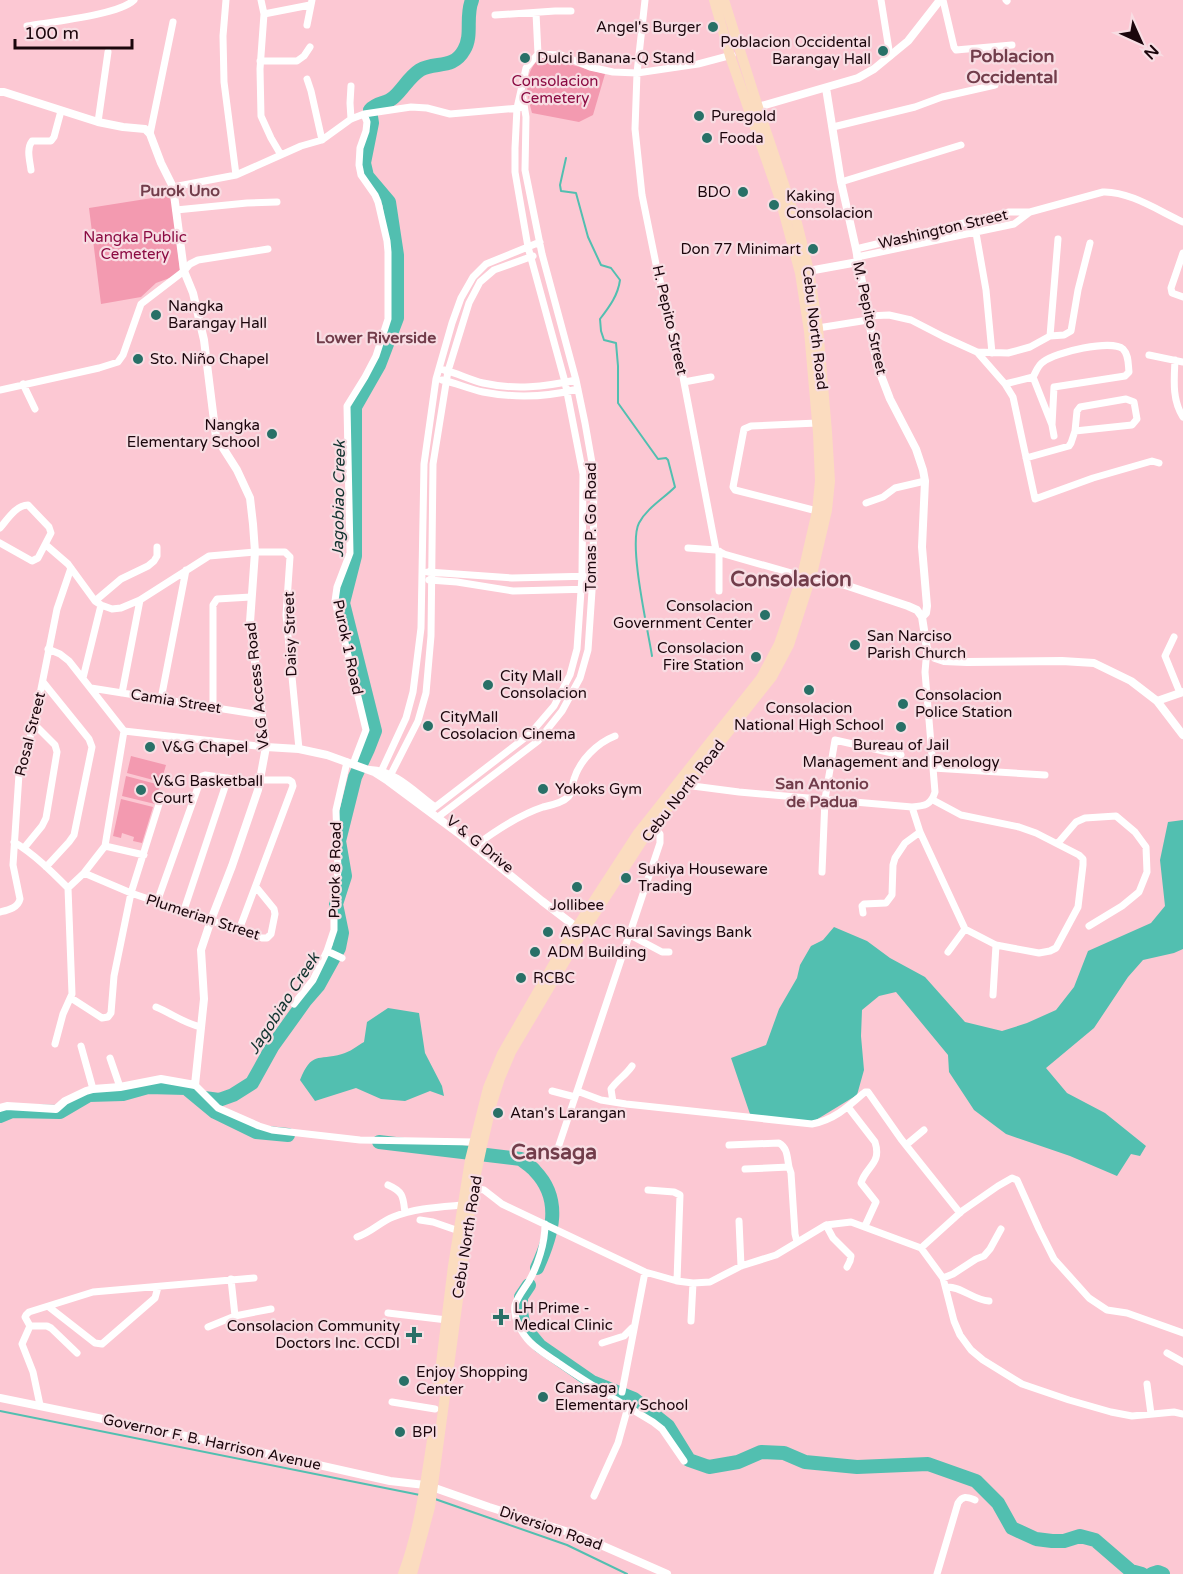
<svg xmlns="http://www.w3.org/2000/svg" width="1183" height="1574" viewBox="0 0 1183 1574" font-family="'Varela Round',sans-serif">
	<rect width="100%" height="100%" fill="#fcc8d3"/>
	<path fill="#f39ab0" d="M539,58h8l58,16 -12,41 -14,7 -47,-9c-6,-23 -9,-36 7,-55z
		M171,195l9,75 -5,6 -19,7 -15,14 -40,7 -12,-96z
		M131,756l35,9 -5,17 -34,-9z
		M126,776l34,9 -5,19 -33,-8z
		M121,799l32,8 -11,36 -9,-2 1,-4 -12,-4 -1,5 -8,-2z"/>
	<path fill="#52bfb0" d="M1183,820v129l-9,4 -31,7 -15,17 -34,51 -48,40 21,25 38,20 41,33 -6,10 -9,-2 -14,22 -47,-20 -64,-22 -32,-24 -25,-38 -1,-17 -52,-63 -17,4 -17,14 -1,26 3,34 -7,25 -46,28 -60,-6 -20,-59 35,-13 13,-36 18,-31 3,-13 11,-19 12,-6 11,-13 33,14 23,17 35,19 40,45 37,9 25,-8 29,-13 18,-23 14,-36 63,-28 14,-17 -5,-46 8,-38z
		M388,1008l31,5 6,40 17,33 2,10 -14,-5 -25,10 -24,-2 -25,-11 -41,13 -15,-21c12,-29 17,-19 42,-26 8,-2 15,-8 22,-12l3,-20z"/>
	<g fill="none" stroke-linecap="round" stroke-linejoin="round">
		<path stroke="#52bfb0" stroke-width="2" d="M566,158l-6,27 1,6 15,2 12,44 13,28 10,3 9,12c-2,15 -10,26 -20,39l1,12 3,9 12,3 2,23v37l40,56 8,-1 2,2 7,27c-12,12 -28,21 -36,36 -11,21 9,107 13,133
			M0,1411l420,84
			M435,1499l132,46 60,29"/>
		<path stroke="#52bfb0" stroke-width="14" d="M197,1097l22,3 14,-5 19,-12 20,-36 33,-46 13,-15 21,-38 3,-15 -6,-29 9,-28 -6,-35 16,-64 13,-28 7,-18 -32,-128 12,-47v-149l24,-42 18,-47v-63l-8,-53 -22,-26 -3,-13 8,-40 -2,-13c7,-8 17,-6 24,-13 9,-8 15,-20 26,-27 15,-9 33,0 44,-20 9,-15 1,-33 8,-50
			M0,1116l12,-5 48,1 29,-17 34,-1 25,-7 38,1 29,24 41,20 32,3
			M379,1142l142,17c4,4 10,7 14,12 28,29 17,64 2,97
			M529,1285l-8,12v15l3,15 16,19 52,36 42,17 34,27 21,34 20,7 29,-5 23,-10 23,1 21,9 52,5 71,-3 48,17 22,22 14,25 24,11 16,2h12l16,-5 15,4 36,31 11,3
			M1152,1574l6,-2 5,2"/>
		<path stroke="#fff" stroke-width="7" d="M226,0l-3,36 1,46 12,93
			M261,0l3,14 -4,55 1,47 10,22 10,17
			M645,0l-8,73 -2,56 7,66 14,69 27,113 33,173
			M881,0l9,56
			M943,0l11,47 2,3 56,-5
			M1006,0l1,1
			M536,13l2,41
			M264,14l46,-9
			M495,15l60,-4h16
			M307,25l5,-25
			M27,26c23,-4 92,-11 107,-26
			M260,61h37l7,-5 6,-9
			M307,79l4,12 11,49
			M351,86l-1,17 1,16
			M98,122l10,-70
			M833,127l82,-20 27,-10 53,-12
			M150,134l23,-112
			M31,170c-1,-9 -5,-21 1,-29h19l3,-4 7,-26
			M841,182l120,-37
			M173,187l63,-12 65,-29 21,-6 29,-21 13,-5 47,-7 16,1 23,6 69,-6
			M176,210l71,-7 30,-1
			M976,233l10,57 6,63
			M856,249l153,-37h21l73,-20c26,-1 56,19 80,30
			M1183,253l-12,35 1,5 11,4
			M857,257l157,-33 16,-12
			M868,316l21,-1 22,5 33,17 33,15 31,1 22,-6 20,-11 14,-1 7,-4 7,-41 12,-47
			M818,328l50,-8
			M1050,336l8,-97
			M977,352l28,32 8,13 22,102 58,-21 59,-17 7,2
			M1149,355l34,7
			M1175,360c-1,20 -3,40 8,57
			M444,370c13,3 26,10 39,13 32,7 61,4 93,-3
			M442,380c14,3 27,9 41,12 31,6 64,5 95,-3
			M684,382l27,-5
			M23,384l12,25
			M1005,384l28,-7
			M0,390l99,-22 19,-6 5,-7 18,-51 43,-33 6,-7 8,-4 70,-11
			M817,423l-66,3 -7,3 -11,58 2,3 82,21
			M1052,425l2,-38 71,-11 4,-4c-1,-8 0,-17 -6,-23 -11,-10 -68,3 -80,13 -5,3 -7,10 -10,15l19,48 2,11
			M1026,458l43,-12 2,-3 4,-12 57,-6 5,-6 -3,-17 -8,-3 -46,8 -3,4 -2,20
			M866,503l17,-6 12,-9 30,-7
			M0,528c7,-8 16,-23 28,-23l21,22 2,6 -13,25 -6,3 -32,-18
			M46,545l22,19 27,37 6,4 11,4 9,-1 19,-8 69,-44 46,-4h30l5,5 -4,58 13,134
			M688,548l28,2 8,4 78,22
			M719,551v40
			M428,572l84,6 81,-2
			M429,580l28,2 56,9 79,-2
			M95,601l26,-22 27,-13 6,-5 3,-5v-9
			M1174,637l-9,19 15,37
			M48,649l12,5 9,7 55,70 -19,115 -21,27 -16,15
			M83,678l18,-73
			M43,682l46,57 3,8 -18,88 -5,7 -23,25
			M91,688l170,27
			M122,693l18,-93
			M161,699l25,-129
			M213,707v-102l4,-6 34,-2
			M124,731l142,16
			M353,764l13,-34 -31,-129 2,-14 13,-34 -3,-147 18,-29 11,-21 12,-37v-67l-1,-11 -9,-39 -3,-7 -14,-20 -2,-10 1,-17 6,-17 1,-9 -3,-8
			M933,768l112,7
			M380,774l26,-56 7,-26 8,-64 3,-164 12,-85 16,-56 9,-25 12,-21 13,-13 54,-22
			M388,780l30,-59 8,-28 5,-57 2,-172 15,-93 21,-68 11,-21 14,-12 39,-14
			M685,785l54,7 173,15c13,-1 19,-2 23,-15l-10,-120 2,-23
			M912,807l8,25 45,97 31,16 43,8 11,-2 6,-3 22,-41 5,-42v-6l-4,-4 -43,-22 -17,-6 -58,-12 -28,-15
			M430,811l100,-77 24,-28 16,-31 7,-26 5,-73 1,-102 -18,-92 -37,-135 -13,-75v-24l2,-40 9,-40 12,-14 23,1 29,12 23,5 24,1 61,-9 34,-9
			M438,817l100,-76 24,-30 18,-33 8,-28 5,-74 1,-102 -9,-51 -9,-43 -34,-126 -17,-84 1,-53 -4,-25
			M14,842c20,12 37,29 54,46l4,106 -9,20 -8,30
			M1058,843l18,-21 9,-4 31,-2 19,16 11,15 1,25 -8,20 -17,14 -33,20
			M105,846l39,9
			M475,846c20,-15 44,-31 68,-39 8,-2 20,-4 26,-11 4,-4 3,-12 5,-17 6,-19 23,-36 41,-43
			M24,848l18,-22 4,-8 11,-66 -2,-7 -21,-21
			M822,872l3,-73 10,-59 66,15
			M84,873l47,20 131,45h5l4,-4 4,-20 -1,-5 -18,-22
			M157,902l45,-126 3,-1 43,6 13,-1h28l3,2 1,4 -54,144
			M184,910l44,-132
			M0,912c8,-2 18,-4 20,-13l-7,-34 6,-91 15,-50 23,-115 14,-41
			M863,913l-1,-7 2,-2 22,-1 6,-8 1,-30 2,-7 10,-15 15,-11
			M630,935l32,17h7
			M327,951l15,7
			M948,952l17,-23
			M993,995l3,-50
			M71,998l31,20 6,-1 3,-4 3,-37 17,-83 29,-92
			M294,1004l19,-24 14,-29 7,-21v-30l4,-29 -2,-61 11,-48
			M156,1007c15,6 29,17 45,20
			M81,1046l12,43
			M110,1058l10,29
			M195,1085l23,23 41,18 13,4 88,10 114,2
			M552,1091l23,6
			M577,1091l24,9 25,4 186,20c22,-4 36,-17 53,-32h3l33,47 59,74
			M613,1102l-2,-13c6,-9 15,-14 21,-23
			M848,1107l27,35c7,22 -9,24 -14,41l15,19 -11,24
			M729,1145l50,-2c9,5 8,15 10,24
			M906,1145l18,-15
			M557,1151l103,-308v-9l-7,-7
			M745,1169l44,-2 2,6 4,61 2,8
			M388,1185c16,7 15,12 17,28
			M473,1188l11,2 18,14 143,68 32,9 16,2 17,-1 31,-16 35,-11 50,-30 25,-3 70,26 22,30 11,43 6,14 11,15 12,10 39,24 47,16 42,12 21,4 42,-4 9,2
			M648,1190l26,2 6,3 -3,86
			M420,1220l13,2 26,9
			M739,1221l2,45
			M545,1224c0,19 -7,41 -16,57 -5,8 -11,15 -14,24 -2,13 7,29 15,37 9,9 20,15 30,22 30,21 62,39 93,58l9,7 22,32
			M826,1225l7,13 18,18 -1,5 -3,6
			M357,1237c15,-5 23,-15 36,-20 22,-9 47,-10 70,-12
			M921,1248l41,-37 36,-25 14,-8 5,2 22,49 15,30 35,39 18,12 20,3 56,20
			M943,1278l10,-4 23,-15 8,-3 6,-7 11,-20
			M231,1279l4,37
			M946,1287c15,-1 27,13 43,14
			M49,1307l46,36 7,1 53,-46 3,-11
			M388,1313l59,7
			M691,1321l2,-38
			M30,1326h17l4,2 26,25
			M208,1327l27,-11 36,-7
			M602,1343l22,-7 8,-8
			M1167,1353l16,9
			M1147,1384l4,30
			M622,1392l23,-120
			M392,1402l43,7
			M40,1405l-7,-33 -11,-28 8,-18 -5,-9 1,-2 3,-3 64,-20 161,-14
			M594,1496l24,-53 10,-36
			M937,1574l21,-71c5,-8 9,-6 17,-3"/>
		<path stroke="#fff" stroke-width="8" d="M826,88l15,94 15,67 21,116 13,34 26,50 7,21 2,11 -3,66 5,59 -1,7 -4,4 5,32 8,9 9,3 23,1 95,-1 32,2 37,18 26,20 26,34
			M0,92h4l94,30 25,5 22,2 5,5 11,29 12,24 11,84 9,22 11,47 12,97 21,33 13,28 3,26 2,28 -5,70 16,125 -8,43 -26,76 -21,54 -10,30 3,49 -9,86 -34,-6 -41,8 -27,2 -7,2 -21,10 -9,8 -49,-3 -7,2
			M758,107l100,-29 16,-9 34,-28 32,-41
			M803,272l55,-10
			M805,577l37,7 66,22 9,4 5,7
			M1157,701l26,-9
			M266,747l33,2 28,6 47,17 14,9 70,52 84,68 38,29
			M370,770c25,1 44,22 63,36
			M0,1398l225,46 165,37 35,4
			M432,1487l57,20 89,28 89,39"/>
		<path stroke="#fbdcbf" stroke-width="10" d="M438,1388l15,-122 17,-106 18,-72 14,-34 58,-101 78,-120 123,-155 18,-34 23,-68 15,-65 3,-30 -2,-48 -9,-102 -9,-58 -20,-74 -50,-143 -16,-56
			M403,1574c16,-43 22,-89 29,-134
			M412,1574l18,-67 43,-319 9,-42 10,-43 8,-25 11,-26 66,-111 67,-103 128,-161 17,-32 23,-71 15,-64 3,-29 -3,-49 -9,-104 -9,-57 -12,-48 -39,-116 -34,-107"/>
	</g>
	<g fill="#287067" stroke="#f8dde3" stroke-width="2">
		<circle cx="713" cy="27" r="6"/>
		<circle cx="883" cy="51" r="6"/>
		<circle cx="525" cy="58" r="6"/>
		<circle cx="699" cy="116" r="6"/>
		<circle cx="707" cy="138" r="6"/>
		<circle cx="743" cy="192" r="6"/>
		<circle cx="774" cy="205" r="6"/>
		<circle cx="813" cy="249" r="6"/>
		<circle cx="156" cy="315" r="6"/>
		<circle cx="138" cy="359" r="6"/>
		<circle cx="272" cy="434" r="6"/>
		<circle cx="765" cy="615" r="6"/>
		<circle cx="855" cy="645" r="6"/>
		<circle cx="756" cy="657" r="6"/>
		<circle cx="488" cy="685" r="6"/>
		<circle cx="809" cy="690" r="6"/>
		<circle cx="903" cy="704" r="6"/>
		<circle cx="428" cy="726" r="6"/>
		<circle cx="901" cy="727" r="6"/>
		<circle cx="150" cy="747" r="6"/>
		<circle cx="543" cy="789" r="6"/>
		<circle cx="141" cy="790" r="6"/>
		<circle cx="626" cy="878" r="6"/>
		<circle cx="577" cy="887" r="6"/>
		<circle cx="548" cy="932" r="6"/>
		<circle cx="535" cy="952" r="6"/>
		<circle cx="521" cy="978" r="6"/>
		<circle cx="498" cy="1113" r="6"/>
		<path d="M498 1308h6v6h6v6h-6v6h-6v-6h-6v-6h6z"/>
		<path d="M411 1326h6v6h6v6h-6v6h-6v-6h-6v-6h6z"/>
		<circle cx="404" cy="1381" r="6"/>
		<circle cx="543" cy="1397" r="6"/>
		<circle cx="400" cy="1432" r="6"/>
	</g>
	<g text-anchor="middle" stroke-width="4.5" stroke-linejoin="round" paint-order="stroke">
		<g font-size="15" fill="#1b060c" stroke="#f8dde3" text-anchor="start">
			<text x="701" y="32" text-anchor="end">Angel's Burger</text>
			<text x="871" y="47" text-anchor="end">Poblacion Occidental<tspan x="871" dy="17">Barangay Hall</tspan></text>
			<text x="537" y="63">Dulci Banana-Q Stand</text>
			<text x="711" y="121">Puregold</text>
			<text x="719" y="143">Fooda</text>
			<text x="731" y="197" text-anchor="end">BDO</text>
			<text x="786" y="201">Kaking<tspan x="786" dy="17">Consolacion</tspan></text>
			<text x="801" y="254" text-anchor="end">Don 77 Minimart</text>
			<text x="168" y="311">Nangka<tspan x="168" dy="17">Barangay Hall</tspan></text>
			<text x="150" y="364">Sto. Niño Chapel</text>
			<text x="260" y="430" text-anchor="end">Nangka<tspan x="260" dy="17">Elementary School</tspan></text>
			<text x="753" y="611" text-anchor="end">Consolacion<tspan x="753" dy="17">Government Center</tspan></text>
			<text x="867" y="641">San Narciso<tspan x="867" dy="17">Parish Church</tspan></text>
			<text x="744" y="653" text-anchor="end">Consolacion<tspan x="744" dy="17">Fire Station</tspan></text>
			<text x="500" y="681">City Mall<tspan x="500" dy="17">Consolacion</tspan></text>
			<text x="915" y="700">Consolacion<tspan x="915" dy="17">Police Station</tspan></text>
			<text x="809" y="713" text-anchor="middle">Consolacion<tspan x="809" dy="17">National High School</tspan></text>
			<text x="440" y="722">CityMall<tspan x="440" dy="17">Cosolacion Cinema</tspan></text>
			<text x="901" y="750" text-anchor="middle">Bureau of Jail<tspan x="901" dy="17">Management and Penology</tspan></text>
			<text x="162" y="752">V&amp;G Chapel</text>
			<text x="153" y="786">V&amp;G Basketball<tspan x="153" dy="17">Court</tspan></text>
			<text x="555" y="794">Yokoks Gym</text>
			<text x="638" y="874">Sukiya Houseware<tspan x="638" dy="17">Trading</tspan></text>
			<text x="577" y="910" text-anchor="middle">Jollibee</text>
			<text x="560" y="937">ASPAC Rural Savings Bank</text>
			<text x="547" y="957">ADM Building</text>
			<text x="533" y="983">RCBC</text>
			<text x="510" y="1118">Atan's Larangan</text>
			<text x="514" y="1313">LH Prime -<tspan x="514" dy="17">Medical Clinic</tspan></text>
			<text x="400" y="1331" text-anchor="end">Consolacion Community<tspan x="400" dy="17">Doctors Inc. CCDI</tspan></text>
			<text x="416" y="1377">Enjoy Shopping<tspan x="416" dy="17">Center</tspan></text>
			<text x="555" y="1393">Cansaga<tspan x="555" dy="17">Elementary School</tspan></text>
			<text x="412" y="1437">BPI</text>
		</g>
		<g font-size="15" fill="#8b0b42" stroke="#f8dde3">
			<text x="555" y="86">Consolacion<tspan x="555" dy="17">Cemetery</tspan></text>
			<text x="135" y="242">Nangka Public<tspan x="135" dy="17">Cemetery</tspan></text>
		</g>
		<g font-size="15" fill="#1b060c" stroke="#f8dde3">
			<text transform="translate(943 229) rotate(-13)" y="5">Washington Street</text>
			<text transform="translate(870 318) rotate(78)" y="5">M. Pepito Street</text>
			<text transform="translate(670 320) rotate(77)" y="5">H. Pepito Street</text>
			<text transform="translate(815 328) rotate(83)" y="5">Cebu North Road</text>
			<text transform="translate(591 527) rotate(-90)" y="5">Tomas P. Go Road</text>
			<text transform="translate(290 634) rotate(-92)" y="5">Daisy Street</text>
			<text transform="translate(348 647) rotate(78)" y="5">Purok 1 Road</text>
			<text transform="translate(257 686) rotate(-96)" y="5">V&amp;G Access Road</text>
			<text transform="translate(176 701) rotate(9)" y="5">Camia Street</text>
			<text transform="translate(30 734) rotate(-76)" y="5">Rosal Street</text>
			<text transform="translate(683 791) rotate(-52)" y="5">Cebu North Road</text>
			<text transform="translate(480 844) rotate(39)" y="5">V &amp; G Drive</text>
			<text transform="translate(335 870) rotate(-89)" y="5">Purok 8 Road</text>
			<text transform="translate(203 917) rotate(18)" y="5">Plumerian Street</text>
			<text transform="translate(467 1237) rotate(-81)" y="5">Cebu North Road</text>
			<text transform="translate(212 1442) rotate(12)" y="5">Governor F. B. Harrison Avenue</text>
			<text transform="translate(551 1528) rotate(19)" y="5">Diversion Road</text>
		</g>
		<g font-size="16" font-weight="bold" fill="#723d4b" stroke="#f8dde3">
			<text x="180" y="196">Purok Uno</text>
			<text x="376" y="343">Lower Riverside</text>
			<text x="822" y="789">San Antonio<tspan x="822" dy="18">de Padua</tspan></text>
		</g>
		<g font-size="16" font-style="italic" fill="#10322e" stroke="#f8dde3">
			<text transform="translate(338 499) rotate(-89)" y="6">Jagobiao Creek</text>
			<text transform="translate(283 1003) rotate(-57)" y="6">Jagobiao Creek</text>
		</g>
		<g font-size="18" font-weight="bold" fill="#723d4b" stroke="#f8dde3">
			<text x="1012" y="62">Poblacion<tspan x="1012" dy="21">Occidental</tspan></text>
		</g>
		<g font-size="21" font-weight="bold" fill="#723d4b" stroke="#f8dde3">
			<text x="791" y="586">Consolacion</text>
			<text x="554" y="1159">Cansaga</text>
		</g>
	</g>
	<g transform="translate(1141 42) rotate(135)" stroke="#f8dde3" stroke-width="4.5" paint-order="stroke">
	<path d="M0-4.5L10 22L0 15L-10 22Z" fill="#1b060c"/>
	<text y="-9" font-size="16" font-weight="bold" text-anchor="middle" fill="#1b060c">N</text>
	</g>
	<path d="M15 39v9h117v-9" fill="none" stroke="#1b060c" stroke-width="3"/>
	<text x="24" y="39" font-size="18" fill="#1b060c" stroke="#f8dde3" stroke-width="4.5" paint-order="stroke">100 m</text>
</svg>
